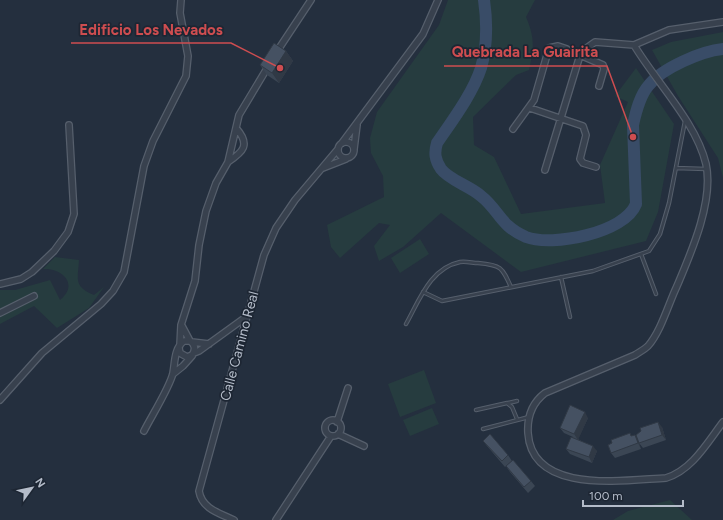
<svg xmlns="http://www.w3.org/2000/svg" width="723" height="520" viewBox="0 0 723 520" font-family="Figtree,sans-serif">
	<rect width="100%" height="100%" fill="#242f3e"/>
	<path fill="#263c3f" d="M448,0h87l-9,17c9,21 8,31 3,53l-13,5 -43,42 1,28 20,12 27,57 84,-11 -5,-38 28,-63 -13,-6 21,-28 38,56 -16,88 -12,29 -125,31 -80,-59 -38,34 -24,14 -5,-15 16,-21 -11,-2 -39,35 -9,-11 -4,-22 57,-28 -1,-21 -12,-23 -1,-15 7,-26 62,-87z
		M723,32v146l-5,-20 -40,-62 -26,-46 19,-8z
		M420,239l9,15 -29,19 -9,-15z
		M55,257l24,3c-1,20 -6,26 15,35l10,-8 -15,21 -32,20 -23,-22 -34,18v-34h15l35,-10 10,20c19,-15 3,-32 -17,-31z
		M424,370l12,33 -36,14 -12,-33z
		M432,408l7,16 -29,12 -7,-16z
		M670,500l22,20h-79l15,-9z"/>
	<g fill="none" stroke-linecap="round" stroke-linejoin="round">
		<path stroke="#394c67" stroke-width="12" d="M484,0c3,21 3,47 -3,68 -8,25 -29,53 -44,75 -3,10 -2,17 4,26 8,11 29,17 40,27 18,14 19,30 45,41 26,10 99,-4 110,-33l-3,-79c3,-14 7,-30 16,-40 13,-17 53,-34 74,-36"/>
		<g stroke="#565f6c" stroke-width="4.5">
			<path id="lane" d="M676,168l30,1
				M641,254l15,40
				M561,277l9,40
				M423,292l19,9 151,-30 56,-20 11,-17 9,-31 16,-82
				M406,324c13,-23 24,-56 54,-62 6,-1 13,1 18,1 23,2 24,4 33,24
				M508,403l9,-2
				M476,410l31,-7 5,4 5,12
				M483,429l46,-12"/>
		</g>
		<g stroke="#565f6c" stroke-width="8">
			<path id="street" d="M723,22l-54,8 -35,15c22,37 62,77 72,119 8,37 -15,89 -29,122 -9,19 -16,45 -29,60 -4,4 -9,6 -13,9l-90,38c-13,10 -18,23 -17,40 4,62 96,47 138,45 26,-8 41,-35 57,-56
				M276,53l35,-53
				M580,55l23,10 1,4 -5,17
				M530,108l53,18 3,9 -6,24 3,4 13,4
				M513,129l21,-29 15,-52 9,-2 9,3
				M338 150a8 8 0 1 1 16 0a8 8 0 1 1-16 0Z
				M342,143l81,-109 15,-34
				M354,149l3,-24
				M228,162c15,-10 23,-17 8,-34
				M323,168l23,-9
				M545,170l36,-118 14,-10 39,3
				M0,284l21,-5 11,-7 22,-21 14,-19 6,-18 -5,-89
				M0,313l34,-17
				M182,326l8,15
				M192,342l17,2
				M180,345l1,-20 14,-44 4,-36 7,-34 10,-28 12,-21 11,-47 30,-50
				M194,353l5,-2 47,-34
				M173,374l10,-8 9,-10
				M0,400l42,-47 59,-49 12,-13 11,-19 20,-106 9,-25 33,-65 2,-20 -8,-43 1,-13
				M325 428a8 8 0 1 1 16 0a8 8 0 1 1-16 0Z
				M337,422l11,-34
				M144,431c7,-14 26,-44 29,-58 2,-10 1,-25 11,-32h6c5,3 6,9 2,14l-5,2 -7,-4 -1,-5
				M338,434l26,12
				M234,520c-15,-7 -32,-11 -35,-29l65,-236 12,-27 19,-28 43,-51
				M276,520l55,-84"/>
		</g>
		<use href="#lane" stroke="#38414e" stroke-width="2.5"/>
		<use href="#street" stroke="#38414e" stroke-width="5.5"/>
	</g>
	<path fill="#3b4654" d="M286,51l7,10 -14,22 -12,-8 -7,-10z
		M588,418l-10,21 19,12 -5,12 -22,-9 -4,-5 7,-12 -9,-4 -4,-5z
		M662,427l4,13 -23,8 -4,-5 2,6 -26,9 -4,-5 21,-17 3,-1 3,5z
		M483,441l25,14 4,6 -7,6 -18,-21z
		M506,466l25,15 4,5 -7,7 -18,-21z"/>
	<path fill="#303945" d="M286,51l7,10 -14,22 -7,-10z
		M585,412l3,6 -10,22 -4,-6z
		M658,422l4,5 4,13 -4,-5z
		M635,435l3,5 3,9 -3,-6z
		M593,446l4,5 -5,12 -3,-6z"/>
	<path fill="#455162" stroke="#303945" d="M274,43l12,8 -14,22 -12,-8z
		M570,405l15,7 -11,22 -14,-6z
		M658,422l4,13 -23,8 -3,-8 5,-4 -1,-3z
		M630,433l1,3 4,-1 3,8 -27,10 -3,-8 4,-2 -1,-3z
		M490,434l18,21 -6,6 -19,-20z
		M571,437l22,9 -4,11 -23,-8z
		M513,460l18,21 -7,6 -18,-21z"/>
	<g text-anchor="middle" stroke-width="3.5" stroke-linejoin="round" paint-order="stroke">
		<g font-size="14" fill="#b4bcc9" stroke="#1d2633">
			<text transform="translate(239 346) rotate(-75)" y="5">Calle Camino Real</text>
		</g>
	</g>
	<path fill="none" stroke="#ce4d50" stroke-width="1.5" d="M280 68L231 43H71M633 137L607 66H444"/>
	<g fill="#ce4d50" stroke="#1d2633" stroke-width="1.5">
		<circle cx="280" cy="68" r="4"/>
		<circle cx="633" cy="137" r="4"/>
	</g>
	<g font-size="15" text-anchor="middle" font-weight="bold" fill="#ce4d50" stroke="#1d2633" stroke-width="3.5" stroke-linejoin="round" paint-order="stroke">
		<text x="151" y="35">Edificio Los Nevados</text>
		<text x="525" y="57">Quebrada La Guairita</text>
	</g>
	<g transform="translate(32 488) rotate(57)" stroke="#1d2633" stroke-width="3" paint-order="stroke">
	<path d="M0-3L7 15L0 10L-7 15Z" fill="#b4bcc9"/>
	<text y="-6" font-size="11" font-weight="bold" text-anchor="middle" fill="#b4bcc9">N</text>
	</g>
	<path d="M583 500v6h100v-6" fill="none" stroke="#b4bcc9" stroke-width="2"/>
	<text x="589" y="500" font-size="12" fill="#b4bcc9" stroke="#1d2633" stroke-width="3" paint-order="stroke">100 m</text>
</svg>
